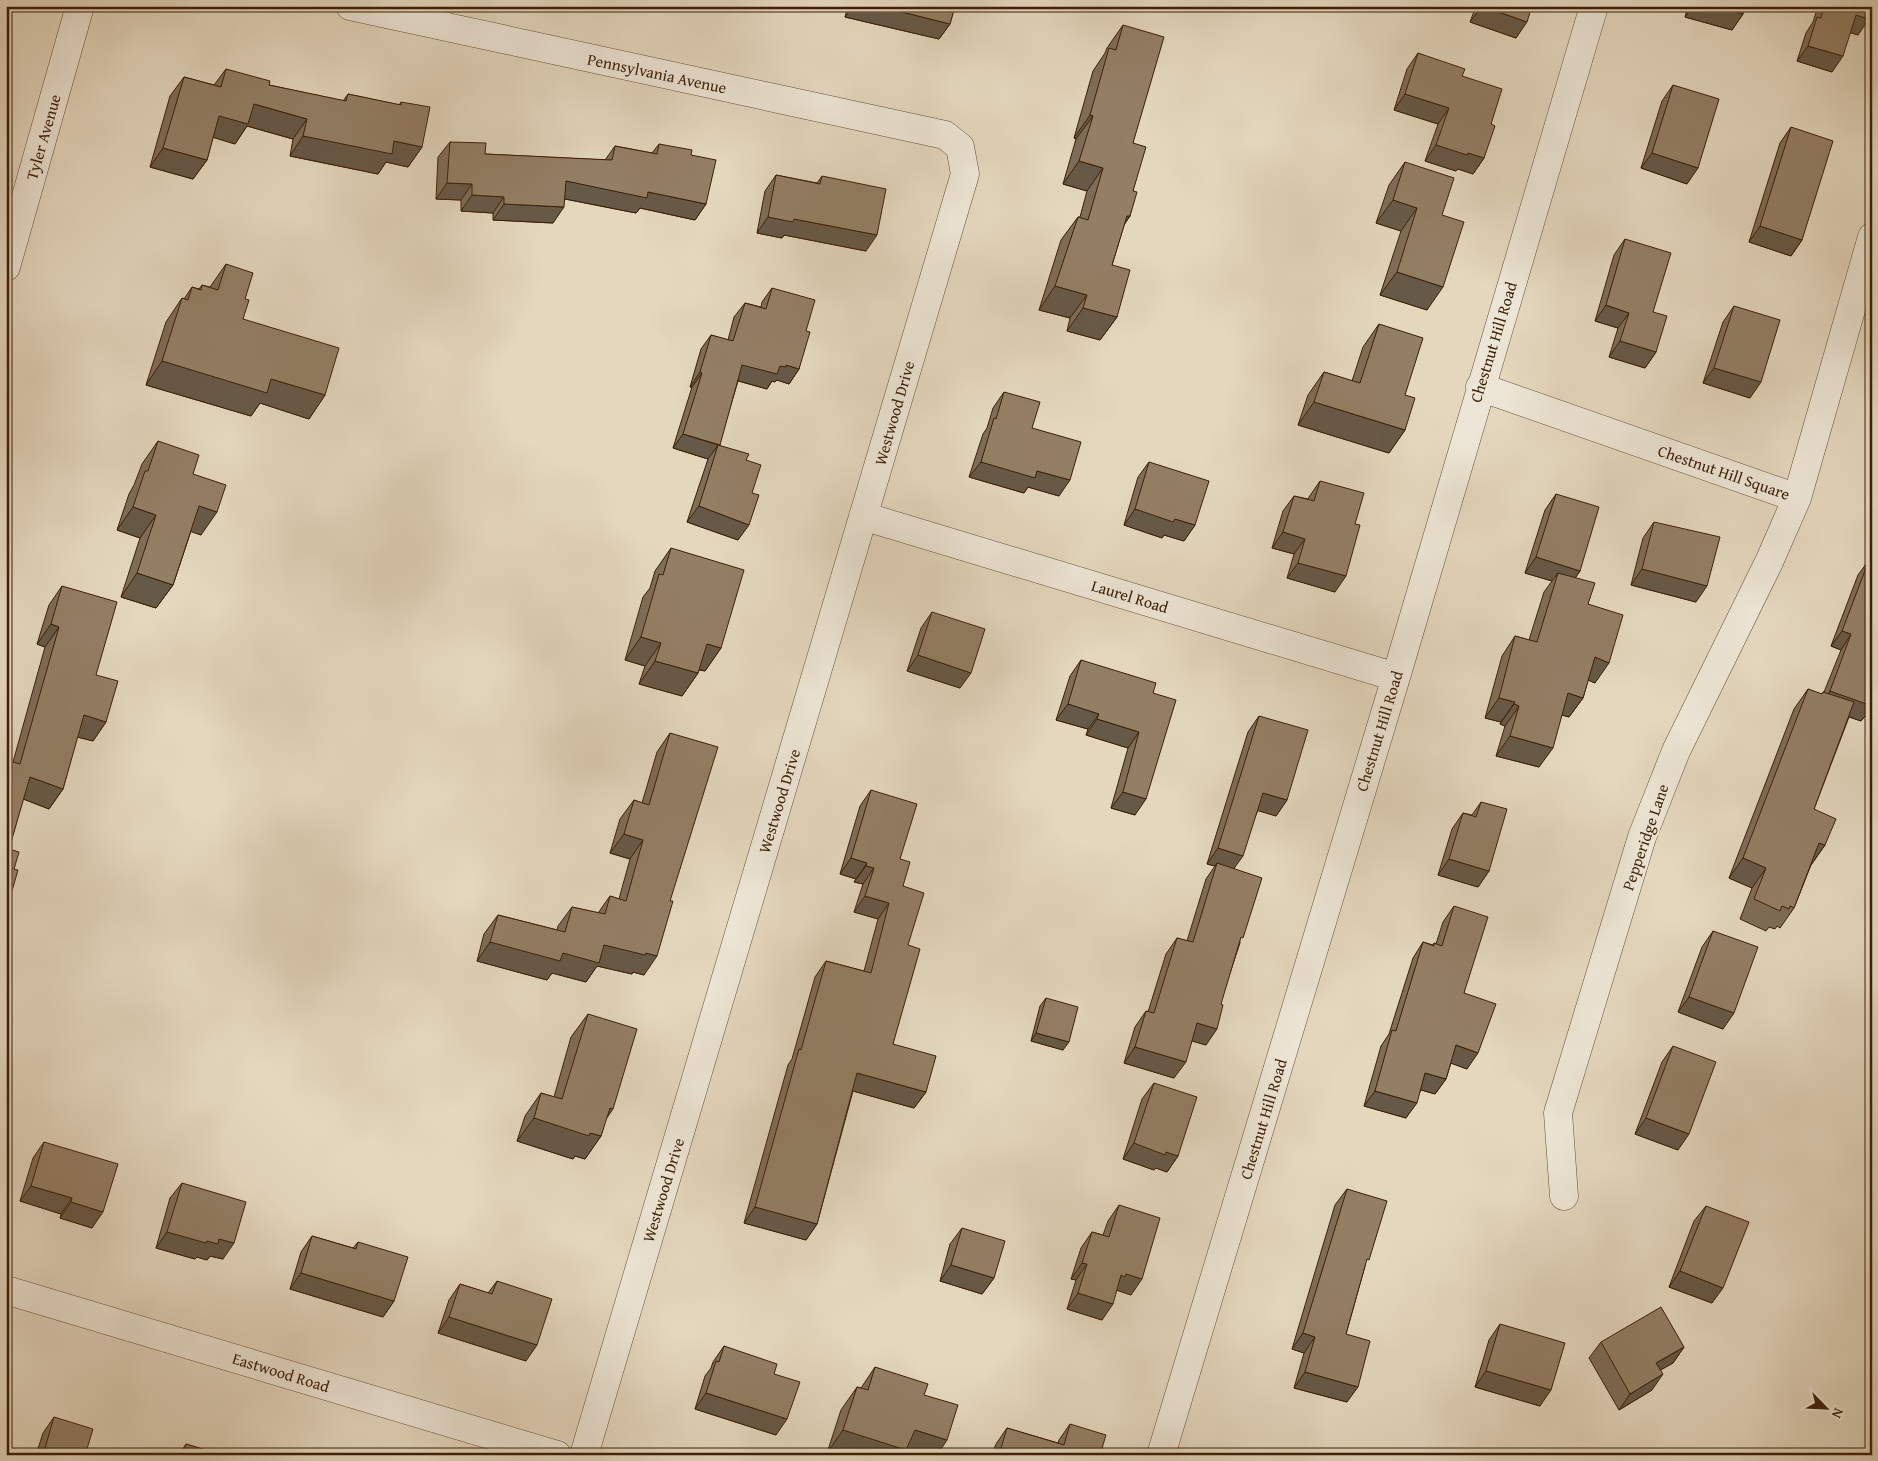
<svg xmlns="http://www.w3.org/2000/svg" width="1878" height="1461" viewBox="0 0 1878 1461" font-family="'Gentium Book Plus',serif">
	<rect width="100%" height="100%" fill="#e4d7be"/>
	<filter id="stains"><feTurbulence type="fractalNoise" baseFrequency=".004" numOctaves="4"/><feColorMatrix values="0 0 0 0 .2 0 0 0 0 .09 0 0 0 0 .02 0 0 0 .5 -.17"/></filter>
	<radialGradient id="worn" r=".72"><stop offset=".6" stop-color="#630" stop-opacity="0"/><stop offset="1" stop-color="#630" stop-opacity=".3"/></radialGradient>
	<g fill="none" stroke-linecap="round" stroke-linejoin="round">
		<g stroke="#654d33" stroke-width="29">
			<path id="minor" d="M350,6l595,129 15,12 5,27 -381,1281
				M6,267l74,-261
				M1480,387l317,111
				M863,516l533,161
				M1564,1196l-6,-83 84,-276 34,-86 93,-189 28,-64 75,-261
				M6,1290l551,165
				M1161,1455l235,-778 198,-671"/>
		</g>
		<use href="#minor" stroke="#ede5d5" stroke-width="28"/>
	</g>
	<path fill="#7e6d57" stroke="#3b1f05" d="M848,6h107l-5,18 -11,15 -94,-22z
		M1476,6h56l-16,32 -46,-16z
		M1688,6h57l-2,8 -11,16 -47,-13z
		M1818,6h54l-14,29 -8,-3 -18,40 -35,-11 9,-28 7,-11z
		M1123,25l10,118v48l-3,25 -6,9 -12,40 5,52 -17,23 -33,-9 3,-13 -31,-8 22,-70 17,-23h2l7,-26 -24,-7 13,-45 -2,-1 19,-67 12,-18 2,-5z
		M1418,53l44,23 29,48 -7,34 -11,16 -15,-5 -2,2 -31,-10 13,-37 -44,-14 13,-41z
		M226,69l43,16 74,16 5,-7 51,11 2,-3 21,45 -14,20 -22,-5 -8,12 -88,-18 3,-17 -46,-13 -12,18 -22,-7 -6,23 -14,19 -43,-12 20,-71 14,-19 30,8z
		M1673,85l14,99 -46,-16 21,-67z
		M1791,127l11,113 -11,16 -42,-14 31,-99z
		M450,142l35,12 120,6 10,-14 37,7 7,-9 32,11 15,49 -11,16 -55,-12 -4,5 -71,-14 -12,24 -60,-3v-7l-32,-2v-11l-25,-1 2,-42z
		M1405,162l37,53 -15,95 -47,-15 21,-64 -25,-8 13,-38z
		M776,175l41,8 5,-7 44,75 -82,-16 -2,3 -25,-5 8,-42z
		M1625,239l28,73 3,40 -11,16 -36,-11 9,-29 -23,-7 19,-66z
		M226,264l19,35 -2,20 82,76 -16,24 -49,-16 -9,13 -105,-31 20,-63 16,-24 2,1 8,-12 7,2 3,-4 8,2z
		M772,288l34,43 -7,38 -10,15 -12,-4 -2,2 -3,-1 -5,8 -29,-8 -19,64 27,15 -8,80 -51,-18 21,-63 -35,-11 19,-61h-2l11,-38 10,-14 17,5 6,-23 11,-14 16,4 1,-5z
		M1734,306l16,92 -47,-15 20,-61z
		M1379,324l26,71v35l-16,23 -91,-28 10,-30 16,-23 28,9 11,-34z
		M1004,392l28,36 27,68 -31,-9 -4,6 -55,-16 14,-43 4,-6 6,-20z
		M158,441l35,33 8,61 -10,-4 -18,54 -17,23 -35,-11 19,-59 -23,-8 12,-36 5,-9 8,-21z
		M1149,462l46,63 -11,16 -20,-6 -2,3 -38,-13 14,-48z
		M1320,481l15,111 -48,-14 7,-24 -22,-6 11,-37 11,-15 14,3 1,-2z
		M1556,494l24,77 -5,7 13,26 7,79 -7,-3 -5,18 -14,19 -7,-2 -23,52 -43,-11 9,-30 -5,-2 1,-2 -16,-4 17,-62 13,-20 14,4 15,-48 8,-11 -27,-8 20,-63z
		M1654,522l42,80 -65,-17 12,-47z
		M671,548l50,100 -16,23 -6,-1 -1,3 -16,23 -43,-12 6,-18 -20,-6 18,-63 7,-9 5,-17z
		M1869,560l3,1v158l-7,-3 -4,5 -12,-4 -35,92 11,36 -14,20 -17,43 -14,20 -3,-2 -2,3 -6,-2 -3,4 -26,-12 12,-31 -23,-10 65,-169 14,-20 13,5 2,-2h1l17,-42 -10,-4 27,-71z
		M62,586l34,89 10,47 -13,19 -16,-4 -14,52 -14,20 -26,-10 -14,50 5,20 -4,29 -4,6v-144l7,2 32,-115 -8,-3 12,-39z
		M932,612l28,76 -53,-17 14,-43z
		M1081,660l72,33 -18,122 -24,-7 17,-60 -42,-13 2,-6 -32,-9 14,-44z
		M1259,716l28,84 -11,16 -18,-6 -24,59 6,74 -34,102 -14,-4 -18,37 -50,-15 11,-36 11,-16 2,1 18,-58 11,-16 10,3 19,-62 9,-13 -8,-2 41,-132z
		M670,733l-26,242 -11,-3 -1,2 -35,-8 -11,16 -34,-9 -5,7 -70,-19 7,-27 14,-19 59,15 1,-4 14,-19 26,6 12,-17 9,3 11,-40 -20,-6 10,-34 14,-19 8,3 15,-51z
		M871,790l29,69 3,27 5,59 -15,99 33,48 -12,16 -61,-17 -36,133 -11,16 -62,-17 44,-158 4,-6 23,-82 11,-16 38,10 14,-52 -24,-7 9,-28 -9,-2 2,-3 -16,-5 20,-68z
		M1481,802l8,69 -11,16 -40,-12 14,-46 11,-16 9,2z
		M1454,906l10,87 3,76 -16,-6 -5,16 -11,15 -14,-4 -15,28 -42,-12 17,-60 8,-12 24,-76 10,-16 10,3 1,-2 2,1 7,-22z
		M1713,931l10,98 -45,-17 24,-65z
		M1046,998l17,52 -32,-9 9,-35z
		M588,1014l18,104 -5,18 -16,23 -10,-3 -2,3 -56,-18 8,-25 16,-23 13,4 17,-60z
		M1673,1046l5,104 -43,-16 27,-72z
		M1154,1083l24,73 -11,16 -11,-4 -2,2 -31,-11 19,-60z
		M44,1142l48,86 -32,-10 1,-4 -41,-13 13,-43z
		M182,1183l41,76 -13,-3 -3,4 -10,-3 -2,2 -39,-11 14,-50z
		M1347,1189l18,77 -19,68 1,68 -53,-14 10,-35 -12,-4 43,-144z
		M1119,1205l12,90 -14,-5 -15,30 -35,-11 9,-29 -5,-1 10,-31 11,-16 11,3 5,-14z
		M1706,1206l6,97 -43,-16 25,-66z
		M962,1228l32,50 -12,16 -42,-13 10,-37z
		M312,1236l41,12 5,-6 36,59 -11,16 -93,-28 11,-37z
		M497,1281l29,80 -88,-28 11,-33 11,-16 28,9z
		M1500,1324l40,82 -65,-19 14,-47z
		M1601,1342l83,5 -11,16 -13,7 -8,20 -33,20 -30,-52z
		M724,1346l50,28 2,61 -81,-26 10,-33 6,-8 2,-6z
		M875,1367l27,87 -70,1 -5,-2 14,-43 16,-23 4,1z
		M54,1417l32,35 10,3h-60l7,-22z
		M1070,1424l30,31h-108l4,-11 11,-16 51,15 1,-3z
		M186,1444l36,11h-43z"/>
	<path fill="#675947" stroke="#3b1f05" d="M853,6h25l72,18 -11,15 -94,-22z
		M1482,6l45,16 -11,16 -46,-16z
		M1693,6h23l27,8 -11,16 -47,-13z
		M1856,15l13,4 -11,16 -14,-4z
		M1808,46l35,10 -11,16 -35,-11z
		M1405,94l44,14 -11,16 -44,-14z
		M254,104l53,15 -14,20 -46,-13 -12,18 -30,-9 14,-19z
		M1090,115l3,1 -17,23 -2,-1z
		M303,136l91,5 28,6 -14,20 -22,-5 -8,12 -88,-18z
		M1436,145l32,8 16,5 -11,16 -15,-5 -2,2 -31,-10z
		M163,148l44,12 -14,19 -43,-12z
		M1652,153l46,15 -11,16 -46,-16z
		M1079,161l24,7 -16,23 -24,-7z
		M566,181l82,11 58,12 -11,16 -55,-12 -4,5 -81,-16z
		M447,183l25,1 -11,16 -25,-1z
		M472,195l32,2 -11,16 -32,-2z
		M1393,200l24,8 -16,23 -25,-8z
		M504,204l60,3 -11,16 -60,-3z
		M1127,216h3l-16,23z
		M768,217l26,2 83,16 -11,16 -82,-16 -2,3 -25,-5z
		M1760,226l42,14 -11,16 -42,-14z
		M1397,272l46,15 -16,23 -47,-15z
		M1055,286l32,9 -17,23 -31,-8z
		M1606,305l23,8 -11,15 -23,-7z
		M1083,308l34,9 -17,23 -33,-9z
		M1620,341l36,11 -11,16 -36,-11z
		M162,361l109,18 54,16 -16,24 -49,-16 -9,13 -105,-31z
		M742,365h44l13,4 -10,15 -12,-4 -2,2 -3,-1 -5,8 -35,-10z
		M1714,368l47,14 -11,16 -47,-15z
		M700,372l2,1 -10,14h-2z
		M1314,402l91,28 -16,23 -91,-28z
		M683,434l35,11 -10,14 -35,-11z
		M981,462l56,9 33,9 -11,16 -31,-9 -4,6 -55,-16z
		M199,506l18,6 -16,23 -18,-6z
		M699,506l50,19 -11,15 -51,-18z
		M133,507l23,8 -16,23 -23,-8z
		M1135,509l40,10 20,6 -11,16 -20,-6 -2,3 -38,-13z
		M1283,532l22,7 -11,15 -22,-6z
		M1536,557l44,14 -11,16 -11,-14 -6,8 -27,-8z
		M1298,563l48,13 -11,16 -48,-14z
		M1642,569l65,17 -11,16 -65,-17z
		M137,573l36,12 -17,23 -35,-11z
		M51,624l8,3 -14,20 -8,-3z
		M1842,631l9,3 -10,16 -10,-4z
		M641,637l20,6 -16,23 -20,-6z
		M707,644l14,4 -16,23 -15,-4z
		M918,655l53,18 -11,15 -53,-17z
		M1595,657l14,6 -14,20 -14,-6z
		M655,661l43,12 -16,23 -43,-12z
		M1830,691l42,12v16l-7,-3 -4,5 -42,-15z
		M1568,693l15,5 -14,19 -15,-4z
		M1499,698l16,4 -14,20 -16,-4z
		M1068,704l31,10 -11,15 -32,-9z
		M1514,704l5,2 -14,20 -5,-2z
		M84,715l22,7 -13,19 -23,-6z
		M1097,719l42,13 -11,16 -42,-13z
		M1510,736l43,12 -14,19 -43,-11z
		M30,777l33,12 -14,20 -33,-13z
		M1123,792l23,7 -11,16 -24,-7z
		M1263,793l24,7 -11,16 -24,-7z
		M624,834l19,6 -13,19 -20,-6z
		M1819,843l6,2 -14,20 -5,-2z
		M1218,848l25,8 -11,15 -15,-8 -2,3 -8,-2z
		M851,858l16,5 -11,16 -16,-5z
		M1743,858l23,10 -14,20 -23,-10z
		M1449,859l40,12 -11,16 -40,-12z
		M866,866l8,2 -11,16 -9,-2z
		M865,896l24,7 -11,16 -24,-7z
		M6,897l4,1 -4,6z
		M490,942l73,11 41,-8 42,8 11,3 -13,19 -11,-3 -1,2 -35,-8 -11,16 -34,-9 -5,7 -70,-19z
		M1689,997l45,16 -11,16 -45,-17z
		M1197,1023l20,6 -11,16 -20,-6z
		M1036,1033l33,9 -6,8 -32,-9z
		M1456,1045l22,8 -11,16 -22,-8z
		M1135,1047l51,15 -12,16 -50,-15z
		M857,1073l69,19 -12,16 -68,-19z
		M1425,1073l21,6 -11,15 -20,-6z
		M1375,1091l42,12 -11,15 -42,-12z
		M610,1108l3,1 -16,23z
		M534,1118l56,15 11,3 -16,23 -10,-3 -2,3 -56,-18z
		M1646,1118l43,16 -11,16 -43,-16z
		M1134,1143l32,9 12,4 -11,16 -11,-4 -2,2 -31,-11z
		M31,1186l41,12 -11,16 -41,-13z
		M71,1202l32,10 -11,16 -32,-10z
		M755,1207l62,17 -11,16 -62,-17z
		M167,1232l40,9 12,-2 15,4 -11,16 -13,-3 -3,4 -10,-3 -2,2 -39,-11z
		M1082,1263l5,1 -11,16 -5,-1z
		M951,1265l43,13 -12,16 -42,-13z
		M1680,1271l43,17 -11,15 -43,-16z
		M301,1273l93,28 -11,16 -93,-28z
		M1126,1274l16,5 -11,16 -15,-5 5,-15z
		M1078,1293l35,11 -11,16 -35,-11z
		M449,1317l88,28 -11,16 -88,-28z
		M1303,1333l12,4 -11,16 -12,-4z
		M1684,1347l-11,16 -28,16 11,-16z
		M1486,1371l65,19 -11,16 -65,-19z
		M1305,1372l53,15 -11,15 -53,-14z
		M1663,1374l-11,16 -33,20 11,-16z
		M706,1393l81,26 -11,16 -81,-26z
		M843,1430h72l32,10 -10,15h-105l-5,-2z"/>
	<path fill="#937f65" stroke="#3b1f05" d="M878,6h77l-5,18z
		M1482,6h50l-5,16z
		M1716,6h29l-2,8z
		M1824,6h48v3l-3,10 -13,-4 -13,41 -35,-10 9,-29 4,1z
		M1123,25l41,12 -31,106 13,4 -13,44 4,1 -7,24h-3l-15,49 18,5 -13,47 -34,-9 4,-13 -32,-9 23,-69 10,3 15,-52 -24,-7 14,-45 -3,-1 19,-67 7,2z
		M1418,53l47,16 -3,7 40,13 -11,35 4,2 -11,32 -16,-5 -1,2 -31,-10 13,-37 -44,-14z
		M226,69l44,12 -1,4 77,16 2,-7 53,11v-3l29,5 -8,40 -28,-6 -2,13 -89,-18 4,-17 -53,-15 -6,20 -29,-8 -12,44 -44,-12 21,-71 37,10z
		M1673,85l46,14 -21,69 -46,-15z
		M1791,127l42,14 -31,99 -42,-14z
		M450,142l36,1 -1,11 127,6 3,-14 42,8 2,-10 33,6 -1,5 25,5 -10,44 -58,-12 -1,6 -81,-17 -2,26 -60,-3v-7l-32,-2v-11l-25,-1z
		M1405,162l49,16 -12,37 22,7 -21,65 -46,-15 20,-64 -24,-8z
		M776,175l44,9 2,-8 64,13 -9,46 -83,-16 -1,3 -25,-5z
		M1625,239l46,14 -18,59 14,4 -11,36 -36,-11 9,-28 -23,-8z
		M226,264l27,9 -8,26 4,1 -6,19 96,29 -14,47 -54,-16 -4,14 -105,-32 20,-63 6,2 4,-13 9,3 1,-5 16,5z
		M772,288l43,12 -9,31 4,1 -11,37 -13,-4v2l-6,-1 -3,8 -35,-9 -22,80 -37,-11 19,-61 -2,-1 11,-37 22,6 12,-38 21,6z
		M1734,306l46,14 -19,62 -47,-14z
		M1379,324l44,14 -18,57 10,3 -10,32 -91,-28 10,-30 36,11z
		M1004,392l36,10 -8,26 49,14 -11,38 -33,-9 -2,7 -54,-16 13,-44 2,1z
		M158,441l41,14 -6,19 33,11 -9,27 -18,-6 -26,79 -36,-12 19,-58 -23,-8 12,-36h3z
		M718,445l31,9 -3,6 15,5 -9,28 7,2 -10,30 -50,-19z
		M1149,462l60,19 -14,44 -20,-6 -2,3 -38,-13z
		M1320,481l44,12 -9,31 5,1 -14,51 -48,-13 7,-24 -22,-7 11,-36 20,5z
		M1556,494l43,13 -19,64 -44,-14z
		M1654,522l66,15 -13,49 -65,-17z
		M671,548l73,22 -23,78 -14,-4 -9,29 -43,-12 6,-18 -20,-6 18,-63 4,1z
		M1869,560l3,1v145l-42,-15 21,-57 -9,-3z
		M1558,573l37,10 -7,21 35,11 -14,48 -14,-6 -12,41 -15,-5 -15,55 -43,-12 9,-30 -5,-2 1,-2 -16,-4 16,-62 22,6z
		M62,586l55,16 -21,73 22,6 -12,41 -22,-7 -21,74 -33,-12 -21,72 10,3 -5,17 4,1 -8,28 -4,-1v-137l14,4 39,-137 -8,-3z
		M932,612l53,17 -14,44 -53,-18z
		M1081,660l75,23 -3,10 23,7 -30,99 -23,-7 16,-60 -42,-13 2,-5 -31,-10z
		M1808,689l14,5 1,-2 31,10 -40,107 22,10 -11,26 -6,-2 -25,65 -4,-2 -1,3 -7,-3 -2,5 -26,-12 12,-31 -23,-10z
		M1259,716l49,14 -21,70 -24,-7 -20,63 -25,-8z
		M670,733l48,14 -48,154h3l-16,55 -11,-3 -1,2 -41,-10 -5,18 -36,-10 -3,8 -70,-19 8,-27 67,17 7,-25 33,7 5,-18 16,5 17,-61 -19,-6 10,-34 15,5z
		M871,790l46,14 -17,55 10,3 -7,24 21,7 -16,52 12,4 -27,95 43,12 -10,36 -69,-19 -40,151 -62,-17 44,-158 2,1 25,-89 45,12 18,-70 -24,-7 9,-28 -8,-2 1,-3 -16,-5z
		M1481,802l26,7 -18,62 -40,-12 14,-46 13,4z
		M1217,863l45,15 -19,60 -2,-1 -20,67 2,1 -6,24 -20,-6 -11,39 -51,-15 11,-36 8,2 23,-75 16,4z
		M1454,906l34,11 -24,76 32,11 -18,49 -22,-8 -10,34 -21,-6 -8,30 -42,-12 17,-61 4,1 27,-89 11,4v-3l8,3z
		M1713,931l45,16 -24,66 -45,-16z
		M1046,998l32,9 -9,35 -33,-9z
		M588,1014l49,15 -24,80 -3,-1 -9,28 -11,-3 -1,3 -55,-18 7,-25 21,6z
		M1673,1046l43,16 -27,72 -43,-16z
		M1154,1083l43,14 -19,59 -12,-4 -1,3 -31,-12z
		M44,1142l74,22 -15,48 -32,-10 1,-4 -41,-12z
		M182,1183l64,19 -12,41 -15,-4 -1,5 -11,-3 -1,2 -39,-11z
		M1347,1189l40,12 -18,59 -2,-1 -21,75 24,7 -12,46 -53,-15 10,-35 -12,-4z
		M1119,1205l41,13 -18,61 -16,-5 -1,3 -4,-2 -8,29 -35,-11 9,-29 -5,-1 10,-31 17,5z
		M1706,1206l43,16 -26,66 -43,-17z
		M962,1228l43,13 -11,37 -43,-13z
		M312,1236l44,13 2,-7 50,15 -14,44 -93,-28z
		M497,1281l55,18 -15,46 -88,-28 11,-33 32,10z
		M1661,1307l23,40 -28,16 7,11 -33,20 -29,-52z
		M1500,1324l65,19 -14,47 -65,-19z
		M724,1346l53,18 -3,10 26,8 -13,37 -81,-26 10,-32 3,1z
		M875,1367l53,17 -4,11 34,10 -11,35 -32,-10 -9,20 -63,-20 14,-43 11,3z
		M54,1417l39,12 -7,23 10,3h-53z
		M1070,1424l36,11 -6,20h-101l8,-27 57,17z
		M186,1444l36,11h-39z"/>
	<g text-anchor="middle" stroke-width="4.5" stroke-linejoin="round" paint-order="stroke">
		<g font-size="16" fill="#3b1f05" stroke="#ede5d5">
			<text transform="translate(657 73) rotate(12)" y="6">Pennsylvania Avenue</text>
			<text transform="translate(43 137) rotate(-74)" y="6">Tyler Avenue</text>
			<text transform="translate(1493 342) rotate(-73)" y="6">Chestnut Hill Road</text>
			<text transform="translate(894 413) rotate(-74)" y="6">Westwood Drive</text>
			<text transform="translate(1724 472) rotate(19)" y="6">Chestnut Hill Square</text>
			<text transform="translate(1130 596) rotate(17)" y="6">Laurel Road</text>
			<text transform="translate(1379 731) rotate(-73)" y="6">Chestnut Hill Road</text>
			<text transform="translate(779 801) rotate(-73)" y="6">Westwood Drive</text>
			<text transform="translate(1645 837) rotate(-71)" y="6">Pepperidge Lane</text>
			<text transform="translate(1263 1119) rotate(-73)" y="6">Chestnut Hill Road</text>
			<text transform="translate(663 1190) rotate(-73)" y="6">Westwood Drive</text>
			<text transform="translate(281 1372) rotate(17)" y="6">Eastwood Road</text>
		</g>
	</g>
	<rect width="1878" height="1461" fill="none" stroke="#e4d7be" stroke-width="25"/>
	<rect x="8" y="8" width="1863" height="1446" fill="none" stroke="#3b1f05" stroke-width="2.5"/>
	<rect x="12" y="12" width="1853" height="1436" fill="none" stroke="#3b1f05"/>
	<g transform="translate(1826 1408) rotate(114)" stroke="#ede5d5" stroke-width="4" paint-order="stroke">
	<path d="M0-4L9 19L0 12L-9 19Z" fill="#3b1f05"/>
	<text y="-8" font-size="14" font-weight="bold" text-anchor="middle" fill="#3b1f05">N</text>
	</g>
	<rect width="100%" height="100%" filter="url(#stains)"/>
	<rect width="100%" height="100%" fill="url(#worn)"/>
</svg>
